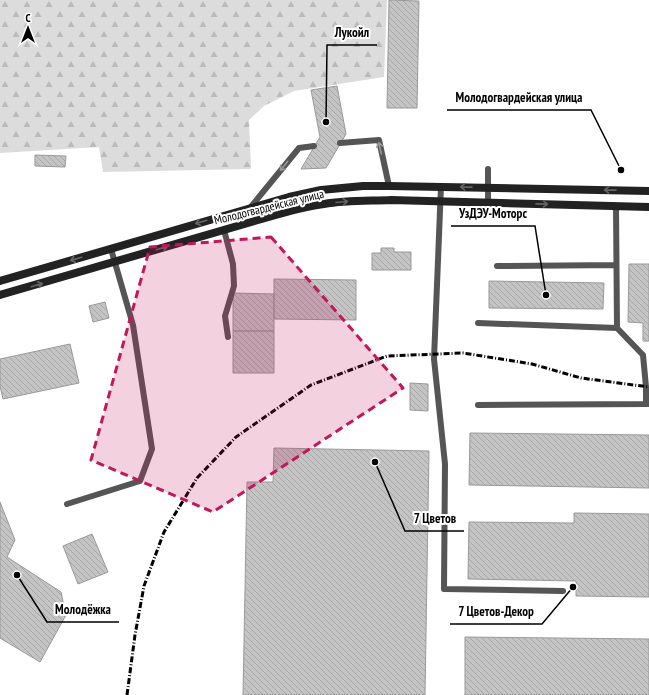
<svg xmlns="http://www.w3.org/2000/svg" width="649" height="695" viewBox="0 0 649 695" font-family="'PT Sans Narrow',sans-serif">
	<defs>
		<pattern id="forest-firs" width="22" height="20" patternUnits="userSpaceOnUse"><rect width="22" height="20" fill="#dcdcdc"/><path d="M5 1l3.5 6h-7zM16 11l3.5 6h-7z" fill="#bbb"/></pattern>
		<pattern id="building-back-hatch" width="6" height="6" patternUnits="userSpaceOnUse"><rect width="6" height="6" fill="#c4c4c4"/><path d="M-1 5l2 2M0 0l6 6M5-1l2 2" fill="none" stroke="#a7a7a7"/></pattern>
	</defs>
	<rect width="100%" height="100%" fill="#fff"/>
	<path fill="url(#forest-firs)" d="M0,0h387l-3,77 -90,14 -30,15 -15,14 2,49 -148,3 -4,-25 -99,6z"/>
	<path fill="url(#building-back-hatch)" stroke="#999" d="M389,0l30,1 -2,107h-30z
		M337,86l9,48 -20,34 -25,1 19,-32 -9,-47z
		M35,155l31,1 -1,11 -30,-1z
		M381,248h13v4h17v18h-39v-17h9z
		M629,264h20v77h-6v-18l-15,-1z
		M274,279l82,1v40l-82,-1z
		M489,281l115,2 -1,26 -114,-1z
		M233,293l41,1v37h-41z
		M105,302l4,16 -16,4 -4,-16z
		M233,331h41v42h-41z
		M70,344l9,39 -76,16 -3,-13v-27z
		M410,383l18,1v27l-18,-1z
		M470,433l179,2v53l-180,-3z
		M274,448l155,3 -4,244h-182l4,-213h26z
		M0,502l15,38 -8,17 54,35 5,23 -26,47 -40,-24z
		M574,513l75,1v83l-73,-1v-15l-108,-2 1,-57 105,1z
		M92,534l16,38 -30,12 -15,-38z
		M465,637l184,2v56h-184z"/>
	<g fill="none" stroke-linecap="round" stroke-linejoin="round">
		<path stroke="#555" stroke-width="6" d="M340,143l39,-3 10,46
			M488,169v34
			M441,186l-7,173 11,105 -1,125 119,2
			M616,206l1,122 26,27 3,32v17
			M250,208l49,-60 15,-2
			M224,230l9,34 1,22 -9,30 3,21
			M497,266l119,-1
			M478,323l139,5
			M478,405l171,-1
			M67,504l73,-23 12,-32 -19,-124 -22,-76"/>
		<path stroke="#222" stroke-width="8" d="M0,281l289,-84 32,-7 42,-4h26l260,5
			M0,295l258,-75c21,-6 43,-13 66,-16 22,-4 45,-3 67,-4l258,7"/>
		<path stroke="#000" stroke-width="3" stroke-dasharray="6 2 1 2" stroke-linecap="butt" d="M127,695l8,-60 9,-49 20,-54 33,-54 39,-41 75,-52 76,-29 76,-3 69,11 49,14 68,9"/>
	</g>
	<defs><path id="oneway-shaft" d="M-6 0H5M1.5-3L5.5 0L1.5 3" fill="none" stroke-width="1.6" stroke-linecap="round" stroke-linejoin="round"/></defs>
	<g stroke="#999">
		<use href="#oneway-shaft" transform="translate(380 148) rotate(-102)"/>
		<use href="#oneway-shaft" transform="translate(284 166) rotate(129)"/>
	</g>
	<g stroke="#646464">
		<use href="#oneway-shaft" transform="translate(466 187) rotate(-179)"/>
		<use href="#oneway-shaft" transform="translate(610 190) rotate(-179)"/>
		<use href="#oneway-shaft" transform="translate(342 202) rotate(-5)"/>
		<use href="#oneway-shaft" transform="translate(542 204) rotate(1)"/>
		<use href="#oneway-shaft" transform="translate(201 222) rotate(164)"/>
		<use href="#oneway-shaft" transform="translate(162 248) rotate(-16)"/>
		<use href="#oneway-shaft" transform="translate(76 259) rotate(164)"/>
		<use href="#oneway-shaft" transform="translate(37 285) rotate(-16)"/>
	</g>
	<path fill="#c2185b" fill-opacity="0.2" stroke="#c2185b" stroke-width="3" stroke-dasharray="8 5" stroke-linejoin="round" d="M271,237l132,151 -190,124 -122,-52 59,-213z"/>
	<g text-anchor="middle" stroke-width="4" stroke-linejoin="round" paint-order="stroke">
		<g font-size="12" fill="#000" stroke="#fff">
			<text transform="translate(269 207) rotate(-14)" y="4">Молодогвардейская улица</text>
		</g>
	</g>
	<path fill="none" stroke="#000" stroke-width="1.5" d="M326 122L327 45H377M621 170L591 110H447M546 295L535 226H451M375 462L405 531H464M17 575L47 622H119M573 587L542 624H450"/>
	<g fill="#000" stroke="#fff" stroke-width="1.5">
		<circle cx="326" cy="122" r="4"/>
		<circle cx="621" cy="170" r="4"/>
		<circle cx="546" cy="295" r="4"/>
		<circle cx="375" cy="462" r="4"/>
		<circle cx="17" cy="575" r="4"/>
		<circle cx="573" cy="587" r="4"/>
	</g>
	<g font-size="13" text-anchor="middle" font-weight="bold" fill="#000" stroke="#fff" stroke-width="4" stroke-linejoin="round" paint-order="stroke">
		<text x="352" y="37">Лукойл</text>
		<text x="519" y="102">Молодогвардейская улица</text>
		<text x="493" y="218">УзДЭУ-Моторс</text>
		<text x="435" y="523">7 Цветов</text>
		<text x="83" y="614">Молодёжка</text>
		<text x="496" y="616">7 Цветов-Декор</text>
	</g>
	<g transform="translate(28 28)" stroke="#ffffff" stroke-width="3" paint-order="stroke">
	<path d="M0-3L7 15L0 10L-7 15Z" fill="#000000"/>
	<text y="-6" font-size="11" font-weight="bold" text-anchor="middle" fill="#000000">С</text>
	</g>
</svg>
